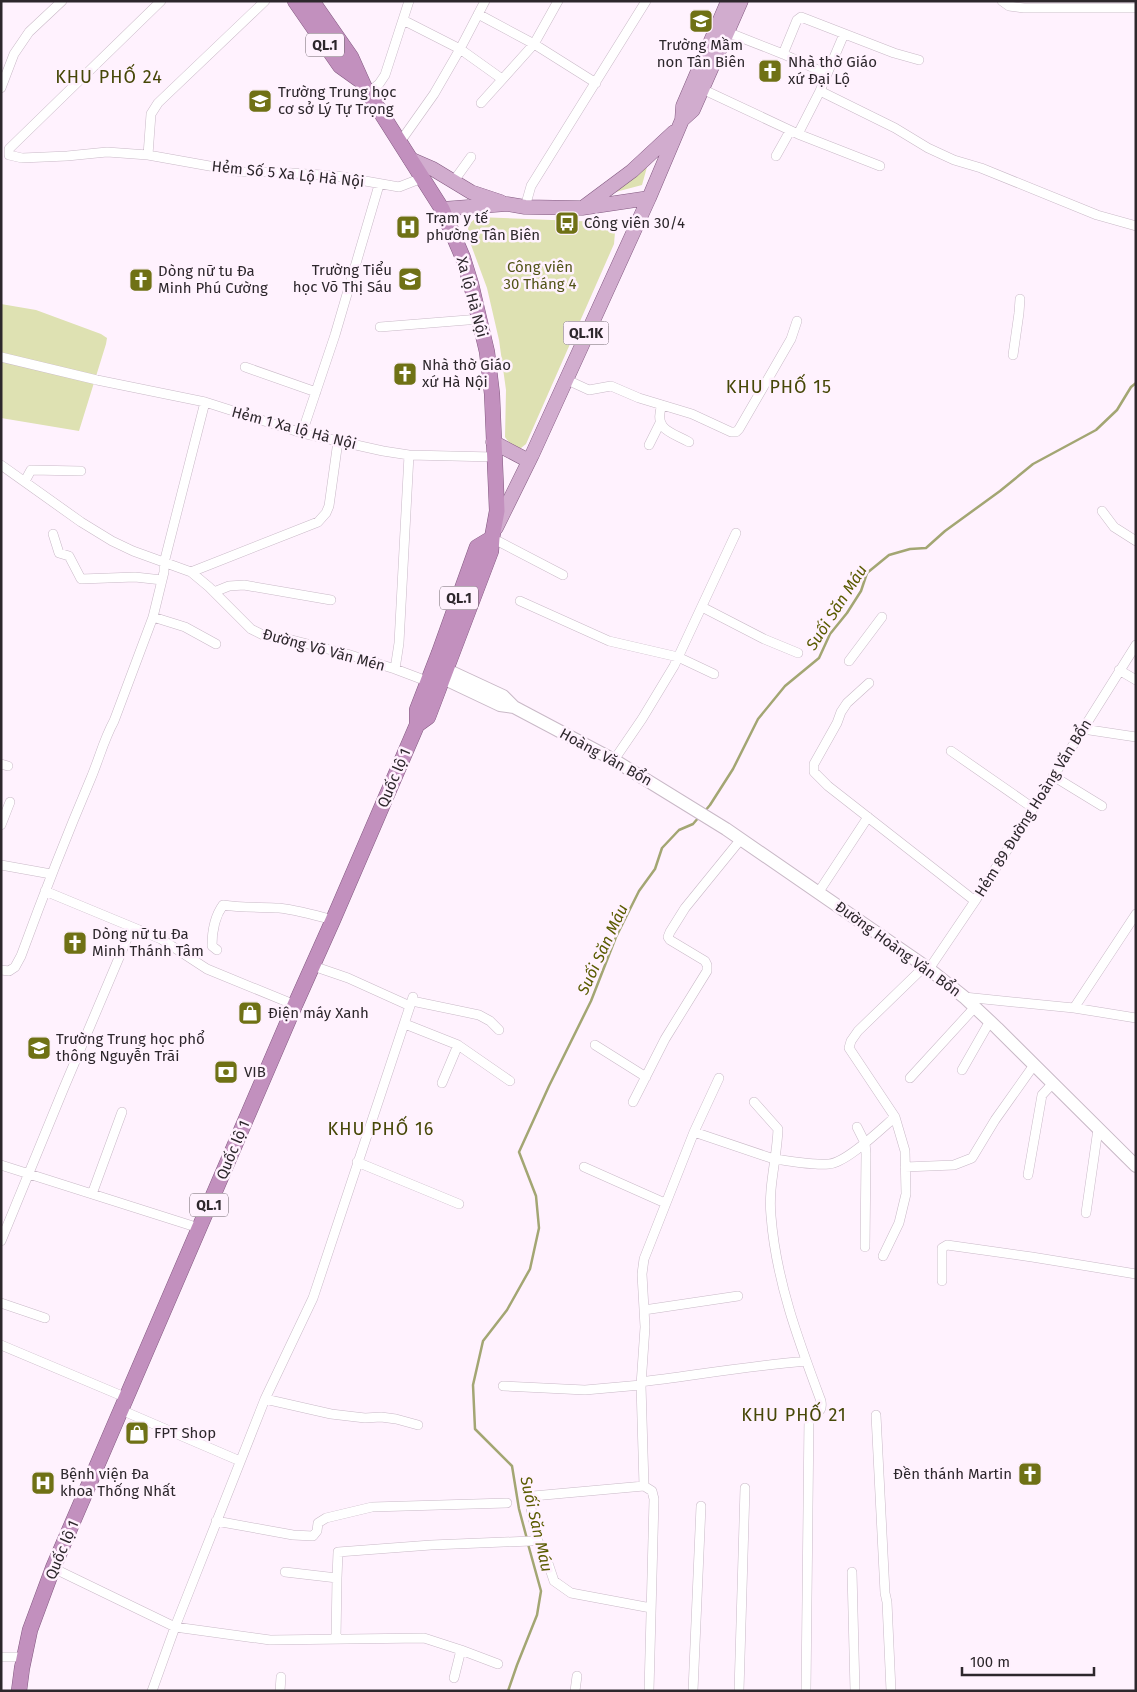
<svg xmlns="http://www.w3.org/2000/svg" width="1137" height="1692" viewBox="0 0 1137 1692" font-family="'Fira Sans',sans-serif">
	<rect width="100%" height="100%" fill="#fff2fe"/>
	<path fill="#dee1b2" d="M647,167l-5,18 -34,9z
		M477,217l125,5 9,3 4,7 -1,12 -88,200 -5,4c-6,0 -13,-6 -16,-11l1,-47 -7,-50 -12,-52 -20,-54 2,-10z
		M1,304l35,6 65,24 6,4 -1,6 -27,87 -78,-13z"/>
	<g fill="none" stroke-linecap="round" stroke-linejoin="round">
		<path stroke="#a3a673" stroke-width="2.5" d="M705,811l5,-6 23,-36 25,-50 27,-33 34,-28 11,-24 17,-21 14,-22 6,-18 22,-18 21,-6 16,-1 19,-17 55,-40 33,-27 63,-34 21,-20 14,-23 5,-4
			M527,1539l-8,-30 -7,-43 -37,-37 -2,-44 10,-44 24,-31 23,-41 9,-41 -3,-32 -17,-44 30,-66 42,-85 25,-64 23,-46 16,-22 7,-21 17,-18 14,-6 6,-7
			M508,1691l9,-26 20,-50 4,-24 -13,-47"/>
		<g stroke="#c9b9c7" stroke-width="10">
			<path id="minor" d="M161,1l-149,145 -3,3v6l13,3 45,-2 40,-4 41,3 95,17h34l60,4 62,11 23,-9
				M1002,1l7,5 15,2h112
				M478,14l56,30 62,39
				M403,20l57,29 42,30
				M727,32l56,22 44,20 -7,17 75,37 33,20 26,12 27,8 116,47 39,11
				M783,54l14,-34 4,-3 93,36 25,7
				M827,74l17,-40
				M1,88l13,-34 15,-22 33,-31
				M702,89l96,45 82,32
				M369,92l10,-8 6,-9 24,-74
				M481,103l53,-59 24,-43
				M798,134l22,-43
				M400,142l34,-48 26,-45 25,-48
				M148,155l3,-41 7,-11 107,-102
				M776,156l14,-25
				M453,182l18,-25
				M525,207l6,-21 115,-185
				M380,327l100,-8
				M1013,355l6,-42 1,-14
				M1,357l96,23 108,22 97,31 81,18 26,4 85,2
				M245,367l71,25
				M565,379l24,11 22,-4 28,12 53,16 39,18h5l3,-3 52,-90 6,-18
				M662,405c-9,25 9,27 27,37
				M302,433l33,-98 44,-150
				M649,445l11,-22
				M1,465l80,57 31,19 21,10 58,21 18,15 42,42 14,7 23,3 59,15 48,15 37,14
				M25,481l6,-11 50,1
				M1102,511l12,16 22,14
				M53,534l6,19 10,3 12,23 54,-2 27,3
				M492,538l71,37
				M191,572l127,-50 8,-9 3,-7 9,-65
				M214,592l15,-6 15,-1 87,15
				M520,601l89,40 69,16 36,17
				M702,607l62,32 34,14
				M153,617l32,10 31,17
				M849,661l33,-44
				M395,669l4,-26 10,-188
				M1119,670l17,10
				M869,683l-22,20 -6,9 -4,11 -23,41v8l14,14 147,115
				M1083,729l53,8
				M951,751l82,57
				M614,760l28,-41 32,-53 62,-133
				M1,764l7,2
				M1053,776l49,30
				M1,825l9,-23
				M1,865l50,9
				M45,891l116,48 46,30 88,36
				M818,893l50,-76
				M217,950l-5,-4c0,-14 3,-30 11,-41 18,3 37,2 56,3 18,2 36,7 54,12
				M313,966l35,12 62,28
				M929,969l46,-68 161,-256
				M1,970l8,1 6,-4 6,-11c22,-60 45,-119 70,-178 8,-19 13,-39 23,-57l39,-104 11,-45v-9l41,-161
				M964,997l110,11 62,10
				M412,1001l67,14 11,6 9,9
				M1074,1008l62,-94
				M405,1024l53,21 52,36
				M595,1045l51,32
				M962,1070l28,-49
				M910,1078l65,-71
				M442,1083l16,-38
				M633,1102l32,-63 42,-68v-6l-2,-4 -35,-21 -2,-3 2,-5 15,-24 56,-69
				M754,1102l24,27c-1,29 -10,58 -7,87 5,65 28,126 50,185 2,13 -4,9 -12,15l-3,275
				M857,1127l8,16 1,11 -1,93
				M694,1132l77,26c16,3 42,7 58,6 17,-1 52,-35 66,-47
				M357,1162l102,42
				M1,1165l198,63
				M584,1167l81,36
				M905,1167l49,-2 18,-7 23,-38 39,-55
				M1028,1175l14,-80 11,-12
				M92,1194l30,-82
				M1086,1213l12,-84
				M1,1241l62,-151 69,-163
				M883,1256l16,-33 7,-29 -1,-43 -10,-34 -46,-69 2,-7 7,-10 67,-65
				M942,1281v-33l5,-3 85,12 104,17
				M1,1303l44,15
				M644,1310l94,-14
				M1,1345l126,53
				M641,1382c55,-7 110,-16 165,-21
				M503,1386l82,4 56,-5
				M265,1399l66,15 34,4 16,-1 15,2 22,6
				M121,1410l119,51
				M876,1415l9,178 2,9 4,89
				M216,1521l77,14 20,1 4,-5 1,-8 8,-5 46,-11 135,-4
				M537,1539l11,24 6,18 17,12 80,15
				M53,1568l122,59 95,13 154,-2 37,12 37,14
				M285,1572l52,6 1,-26 93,-7 100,-4 6,-2 -7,-36 3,-7 111,-10
				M852,1572l3,119
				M336,1639l1,-61
				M1,1657h23
				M454,1678l7,-28
				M152,1691l23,-64 90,-228 48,-101 100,-301
				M280,1691l1,-14
				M575,1691l2,-15
				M649,1691l5,-192 -2,-8 -8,-5 -3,-101 4,-58 -3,-53 2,-15 50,-127 25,-54
				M693,1691l8,-185
				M739,1691l6,-203"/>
		</g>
		<g stroke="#c9b9c7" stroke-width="14">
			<path id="secondary" d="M447,670l56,26 11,11 100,53 112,69 203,140 35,28 33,31 139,138
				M443,678l57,27 14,2"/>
		</g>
		<g stroke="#835a80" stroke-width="15">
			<path id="primary" d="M682,120l11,-10 48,-109
				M410,159l23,10 38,23 30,10
				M585,206l47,-35 42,-39
				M442,209l65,-5 18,3 57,1 67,-10
				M493,442l36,19
				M496,528l36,-73 117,-257 33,-78 1,-14 45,-105"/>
		</g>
		<g stroke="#835a80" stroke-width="16">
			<path id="trunk" d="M295,1l45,65 21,15
				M312,1l39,56 13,29 78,123 21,49 8,26 16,68 5,42 5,117 -5,27 -1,13 -63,166 -11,8
				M19,1691l3,-23 8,-38 23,-62 242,-563 38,-85 84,-195v-15l22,-57 38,-106 15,-9"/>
		</g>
		<use href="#minor" stroke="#fff" stroke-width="9"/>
		<use href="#secondary" stroke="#fff" stroke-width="12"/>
		<use href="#primary" stroke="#d1acce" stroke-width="14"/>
		<use href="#trunk" stroke="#c290be" stroke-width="15"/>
	</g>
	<defs>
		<g id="school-square" transform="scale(1.25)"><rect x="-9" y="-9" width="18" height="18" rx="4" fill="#6f7115" stroke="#fff2fe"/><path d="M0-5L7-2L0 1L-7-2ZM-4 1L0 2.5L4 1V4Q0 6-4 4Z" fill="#fff"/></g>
		<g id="church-square" transform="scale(1.25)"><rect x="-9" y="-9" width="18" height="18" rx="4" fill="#6f7115" stroke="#fff2fe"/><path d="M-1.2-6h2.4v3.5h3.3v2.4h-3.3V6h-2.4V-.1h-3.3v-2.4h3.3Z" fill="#fff"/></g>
		<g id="bus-square" transform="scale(1.25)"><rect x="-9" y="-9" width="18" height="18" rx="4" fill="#6f7115" stroke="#fff2fe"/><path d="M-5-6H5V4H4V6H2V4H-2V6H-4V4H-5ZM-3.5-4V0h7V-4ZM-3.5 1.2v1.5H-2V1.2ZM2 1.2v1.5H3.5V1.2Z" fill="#fff"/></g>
		<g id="hospital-square" transform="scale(1.25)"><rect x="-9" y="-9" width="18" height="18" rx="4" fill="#6f7115" stroke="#fff2fe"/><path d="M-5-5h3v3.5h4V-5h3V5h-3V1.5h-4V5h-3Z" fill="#fff"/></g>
		<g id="shop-square" transform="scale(1.25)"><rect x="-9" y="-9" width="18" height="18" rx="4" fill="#6f7115" stroke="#fff2fe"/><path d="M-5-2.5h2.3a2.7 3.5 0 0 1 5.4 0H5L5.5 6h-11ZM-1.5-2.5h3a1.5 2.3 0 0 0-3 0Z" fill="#fff"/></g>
		<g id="bank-square" transform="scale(1.25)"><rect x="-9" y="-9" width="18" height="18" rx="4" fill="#6f7115" stroke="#fff2fe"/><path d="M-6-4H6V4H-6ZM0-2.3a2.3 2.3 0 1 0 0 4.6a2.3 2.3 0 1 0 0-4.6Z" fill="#fff"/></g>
	</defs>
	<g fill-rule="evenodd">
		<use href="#school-square" x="701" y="21"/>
		<use href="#church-square" x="770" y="71"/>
		<use href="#school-square" x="260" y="101"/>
		<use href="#bus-square" x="567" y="223"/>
		<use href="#hospital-square" x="408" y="227"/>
		<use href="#school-square" x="410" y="279"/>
		<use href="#church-square" x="141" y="280"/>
		<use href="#church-square" x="405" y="374"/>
		<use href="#church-square" x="75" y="943"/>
		<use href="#shop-square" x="250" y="1013"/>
		<use href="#school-square" x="39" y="1048"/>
		<use href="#bank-square" x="226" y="1072"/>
		<use href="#shop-square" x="137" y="1433"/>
		<use href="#church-square" x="1030" y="1474"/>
		<use href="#hospital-square" x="43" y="1483"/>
	</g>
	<g text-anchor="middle" stroke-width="5" stroke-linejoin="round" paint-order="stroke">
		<g fill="#fff2fe" stroke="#6c646b" stroke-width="1">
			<rect x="306" y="33.5" width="38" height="23" rx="4"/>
			<rect x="563.5" y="321.5" width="45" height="23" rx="4"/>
			<rect x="440" y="586.5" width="38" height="23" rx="4"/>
			<rect x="190" y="1193.5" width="38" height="23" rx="4"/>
		</g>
		<g font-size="14" font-weight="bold" fill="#2d272c">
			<text x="325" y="50">QL.1</text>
			<text x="586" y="338">QL.1K</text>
			<text x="459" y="603">QL.1</text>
			<text x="209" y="1210">QL.1</text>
		</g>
		<g font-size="15" fill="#2d272c" stroke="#fff2fe" text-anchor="start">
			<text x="701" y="50" text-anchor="middle">Trường Mầm<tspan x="701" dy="17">non Tân Biên</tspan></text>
			<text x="788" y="67">Nhà thờ Giáo<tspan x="788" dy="17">xứ Đại Lộ</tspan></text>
			<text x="278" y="97">Trường Trung học<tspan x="278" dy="17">cơ sở Lý Tự Trọng</tspan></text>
			<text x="426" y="223">Trạm y tế<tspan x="426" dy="17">phường Tân Biên</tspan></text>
			<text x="584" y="228">Công viên 30/4</text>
			<text x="392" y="275" text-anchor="end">Trường Tiểu<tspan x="392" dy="17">học Võ Thị Sáu</tspan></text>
			<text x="158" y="276">Dòng nữ tu Đa<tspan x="158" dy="17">Minh Phú Cường</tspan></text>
			<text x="422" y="370">Nhà thờ Giáo<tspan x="422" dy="17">xứ Hà Nội</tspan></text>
			<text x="92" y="939">Dòng nữ tu Đa<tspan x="92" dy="17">Minh Thánh Tâm</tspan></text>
			<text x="268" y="1018">Điện máy Xanh</text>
			<text x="56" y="1044">Trường Trung học phổ<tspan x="56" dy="17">thông Nguyễn Trãi</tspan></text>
			<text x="244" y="1077">VIB</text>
			<text x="154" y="1438">FPT Shop</text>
			<text x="60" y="1479">Bệnh viện Đa<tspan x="60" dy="17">khoa Thống Nhất</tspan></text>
			<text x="1012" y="1479" text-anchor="end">Đền thánh Martin</text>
		</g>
		<g font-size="15" fill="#2d272c" stroke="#fff2fe">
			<text transform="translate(288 174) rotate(6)" y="5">Hẻm Số 5 Xa Lộ Hà Nội</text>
			<text transform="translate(472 297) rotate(75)" y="5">Xa lộ Hà Nội</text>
			<text transform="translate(294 428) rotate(15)" y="5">Hẻm 1 Xa lộ Hà Nội</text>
			<text transform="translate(324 650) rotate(15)" y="5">Đường Võ Văn Mén</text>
			<text transform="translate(606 757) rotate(29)" y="5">Hoàng Văn Bổn</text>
			<text transform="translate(394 778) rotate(-67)" y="5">Quốc lộ 1</text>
			<text transform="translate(1033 808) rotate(-58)" y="5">Hẻm 89 Đường Hoàng Văn Bổn</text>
			<text transform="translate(898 949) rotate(36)" y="5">Đường Hoàng Văn Bổn</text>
			<text transform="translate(233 1150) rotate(-67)" y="5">Quốc lộ 1</text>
			<text transform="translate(62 1550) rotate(-67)" y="5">Quốc lộ 1</text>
		</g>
		<g font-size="15" fill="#525418" stroke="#fff2fe">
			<text x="540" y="272">Công viên<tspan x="540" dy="17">30 Tháng 4</tspan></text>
		</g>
		<g font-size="16" font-style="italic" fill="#5a5b00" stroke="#fff2fe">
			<text transform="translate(836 607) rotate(-57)" y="6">Suối Săn Máu</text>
			<text transform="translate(602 949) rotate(-65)" y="6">Suối Săn Máu</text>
			<text transform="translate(537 1524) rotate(77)" y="6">Suối Săn Máu</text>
		</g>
		<g font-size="18" letter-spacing="1" fill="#464707" stroke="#fff2fe">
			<text x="109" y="83">KHU PHỐ 24</text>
			<text x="779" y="393">KHU PHỐ 15</text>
			<text x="381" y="1135">KHU PHỐ 16</text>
			<text x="794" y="1421">KHU PHỐ 21</text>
		</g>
	</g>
	<rect width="1137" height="1692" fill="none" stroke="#2d272c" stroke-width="5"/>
	<path d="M962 1667v8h132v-8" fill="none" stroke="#2d272c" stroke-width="2.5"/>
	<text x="970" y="1667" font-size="15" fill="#2d272c" stroke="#fff2fe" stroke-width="4" paint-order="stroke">100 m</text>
</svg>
